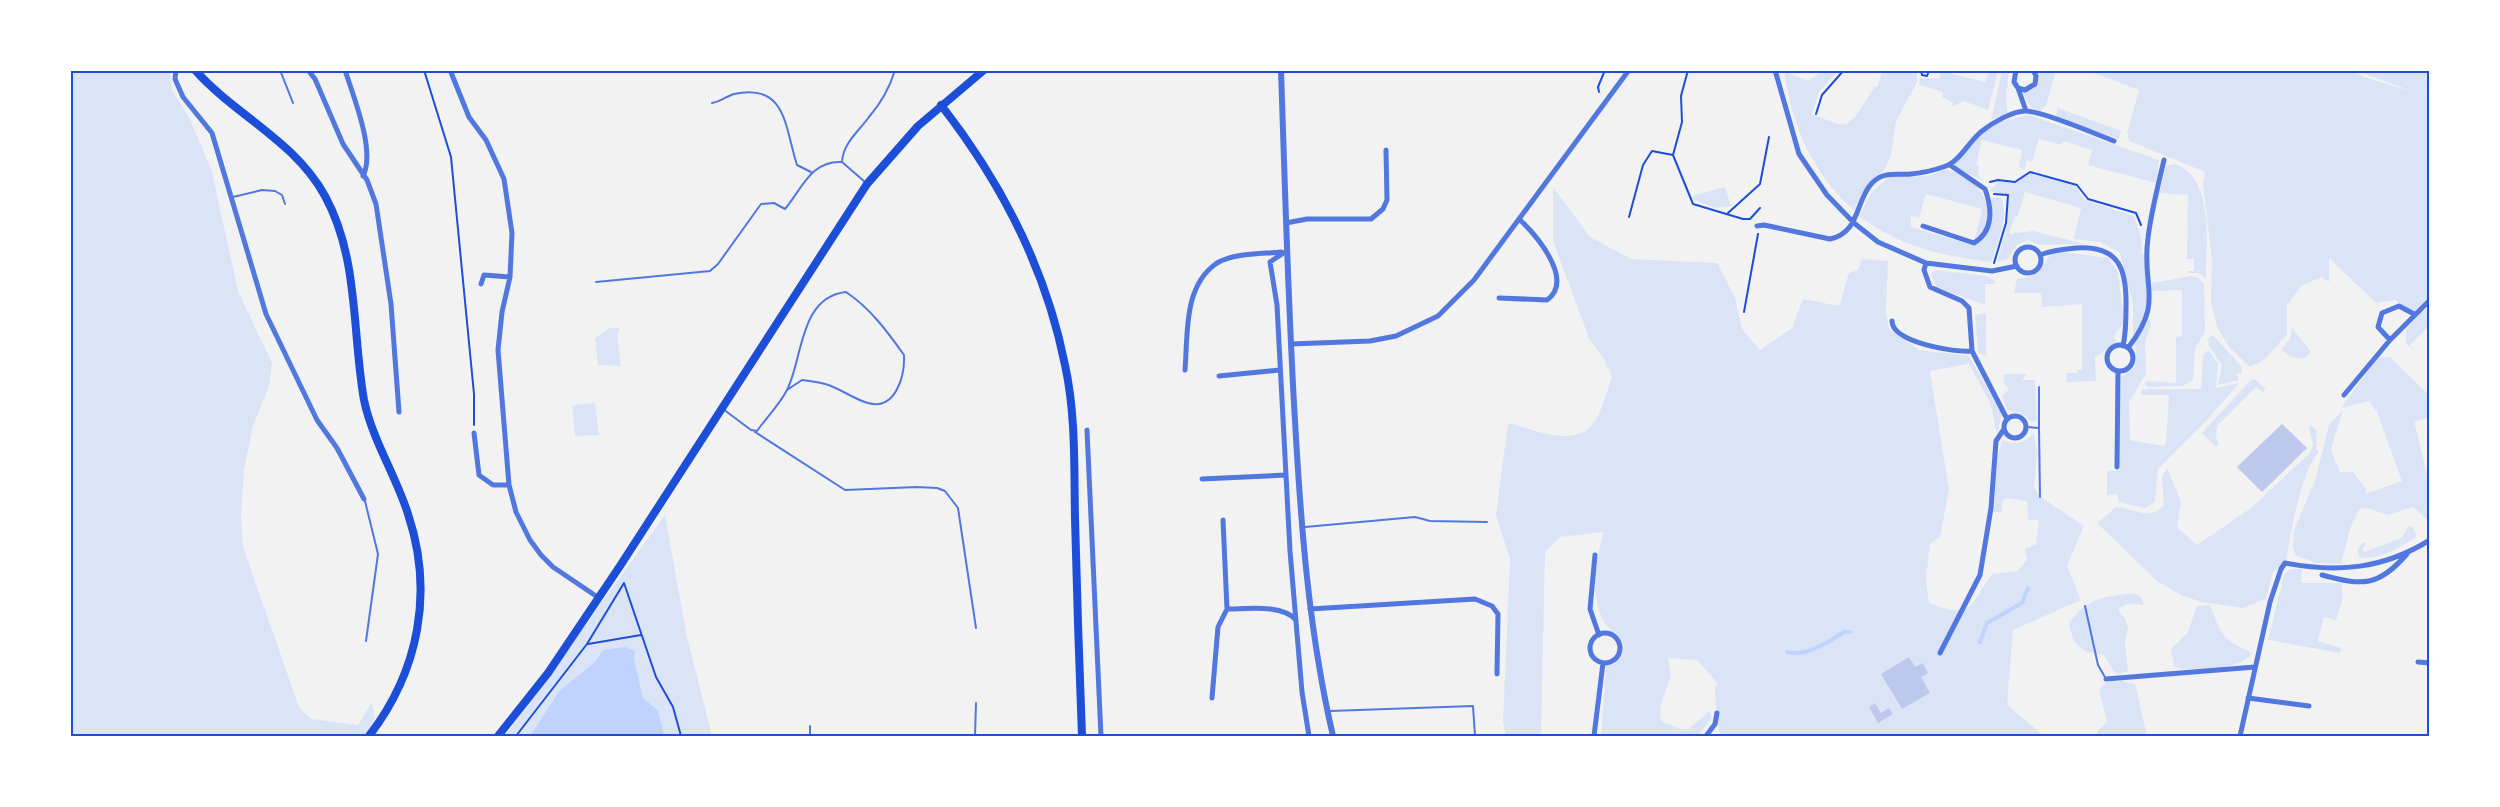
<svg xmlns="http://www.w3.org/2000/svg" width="2500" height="807" viewBox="0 0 2500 807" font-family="'Times New Roman',serif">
	<rect width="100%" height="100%" fill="#f2f2f2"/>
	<path fill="#dbe4f7" d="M70,71h100l2,19 18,29 22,53 26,119 34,72 -3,23 -16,40 -9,44 -3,46 2,31 56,160 12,12 47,6 14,-23 5,34h-306z
		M1784,71l24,10 14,-10h16l-19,21 -7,22 25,10h9l10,-8 18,-28 4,-2 4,-15h35v11l-21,39 -5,34 -7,15 -22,23 -8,17c-42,-37 -62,-84 -70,-139z
		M1941,71l44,11 4,-11h9l-10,39 -24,-9 -12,6 1,-4 -11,-6 1,-5 -24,-7 1,-7 19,1z
		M2002,71h7c-2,15 -4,27 -1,42l-17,7z
		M2038,71h18l-10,34 -7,7 -8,-5 -9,-15 16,-8z
		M2088,71h266l10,6 53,16 -60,-22h72v26l-4,-2 5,3 -1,202 -15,14 -19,-14 -19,3 -47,-45v24l-7,-5 -20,8 -15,20v29l-22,25 -15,8 -21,-20 -12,-20 -6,-26 1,-41 -9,-76 2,-12 -76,-31 -2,-8 12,-43z
		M2058,108l63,23 -2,8 -64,-21z
		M2029,115l130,45 -3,23 -68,-18 4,-15 -29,-9 -2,4 -22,-6 -7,23 -5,-2 -3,10 -5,-3 3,-17 -40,-10 -6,25h3l-1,10 6,6 -34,-16c28,-31 36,-42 79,-50z
		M2175,164c40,15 31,79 31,115l-7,-6h-12l1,-2h6v-12h-7l1,-64 -26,-2 -3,2 7,-29z
		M1943,170c32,-2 65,49 32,69l7,-30 -56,-15 -7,24 -8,-2v11l65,19c17,-12 17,-28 15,-48l9,-1c11,15 -3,48 -9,65 -52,-7 -88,-14 -132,-46l13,-24 17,-15 39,-1z
		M2032,173l42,11 11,16 49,16 7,21 1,17 3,1c1,26 7,59 -12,80v-31l-13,-51 -20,-11 -26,-3 7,-31 -56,-16 -7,24h-3l-6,18 24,-3 52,13 -45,1 -13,-5 -10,5 -9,14 -11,3 9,-31 2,-35 -19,-5 10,-10 16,2 8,-8z
		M1553,187l37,50 41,22 86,4 18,35 7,31 18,21 32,-22 11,-29 36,7 10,-33 9,-3 4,-11 26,2 -2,50 3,18 30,21 50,6 33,58 -5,20 -7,-32 -21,-38 -39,7 19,119 -9,47 -10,7 -4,34 3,25c44,17 39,4 63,-29l25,-3 10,-11 -2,-11 11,-5 3,-24h-11l-1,-19 -19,-3 -6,3v11h-8l3,-57 6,-15c14,6 21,3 31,-7l3,20 -3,35 8,10 42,28 -17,40 14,34 -68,30 -6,75 37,31h-323c-4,-8 -6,-39 -6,-50l3,-2 -21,-24 -29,-2 3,18 -11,31 1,14 22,9 6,-1 20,-18 3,7 -14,18h-97l5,-70 14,-8 4,-13c-5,-7 -19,-20 -21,-25 -13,-25 -7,-64 1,-88l-44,5 -15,15 -4,184h-35l-3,-14 7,-163 -14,-44 12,-92c26,6 69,27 87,-2 8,-13 12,-30 17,-44l-7,-16 -16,-23 -36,-97z
		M1725,187l6,19 -16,2 -23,-9 2,-4z
		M2055,251l53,7 10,14 6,50 -11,15 4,5 -22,15 1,24 -30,1 1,-9h10v-4l5,1v-66l-40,3 -1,-14h-27l3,-14c33,-5 18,-11 38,-28z
		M1935,270l52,6 8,5 -1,3h-9v21l-49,-18 -5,-13z
		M2192,276l6,2 6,6 1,48 -10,16 -2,32 -11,6 -34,1 -3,-3 2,-3 29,2v-46l6,-1v-46l-30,1v-8z
		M2429,309v17l-19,19 5,6 -9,-7v-14l16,-19z
		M1986,313v43l-8,-4 -3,-37z
		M2150,318l1,7 -6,17 1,32 -17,28 1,38 33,6 3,-3 3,-48h-29l3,-6h58l2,-33 5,-6 10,13 -2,25 23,-5 -33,38 -48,48 -3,33 -10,6 -26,-6 -2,-8 -10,1v-24l12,-1 2,-93c19,-10 15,-16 14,-33z
		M610,328h10l-3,6 4,32 -23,-1 -3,-27z
		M2292,328l19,24 -8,7 -12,-2 -10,-7 9,-11z
		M2213,335l28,31 1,7h-6l3,7 -21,5 4,-20 -13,-19 -1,-7z
		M2390,357l39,38v23l-15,3 15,61v39l-16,-14 -26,8 -20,-7 -8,1 -9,20 -9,35 -25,-1 -21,-8 -2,-8 1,-17 21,-49 14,-56 14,-15 -12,40 9,22h13l14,18 -2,4 37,-13 -25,-69 -8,-11 -28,7 36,-50z
		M2004,374h23l-5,6h13l2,41 -5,1 -11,-9 -14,-3 -5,-15 7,-5 -5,-7z
		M2255,379l11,10 -3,3 -7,-5 -39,39 -1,12 3,5 -3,4 -14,-14 48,-52z
		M595,403l4,32 -24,1 -3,-31z
		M2311,425l6,6 -1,18 3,2c-19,23 -28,81 -33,112l-13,9 -7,27 -23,9 -42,-6 -20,-7 -23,-13 -61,-59 19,-16c19,1 33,15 48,-2l-2,-28 5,-9 14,34 -4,25 20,18 54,-37 59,-55 3,-9 -4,-16z
		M665,515l22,122 25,99h-48l-6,-26 -15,-12 -9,-40 -31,-8 -8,12 -35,28 -30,46h-25z
		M2412,526l5,10c-13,9 -40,26 -57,21l-3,-6 5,-8h4l-4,6 2,3 38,-14 6,-11z
		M2290,569h12l-1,14h40l2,14 -7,23 -12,-3 -6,24 23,7 -1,5 -72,-13 16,-65z
		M2133,593l8,4 3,8 -16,-1 -9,4v5l6,5 3,10 -3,15 3,28 -9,3 -5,-2 -10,-17c-23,-3 -31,-8 -35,-32 20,-27 33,-25 64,-30z
		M2210,605c12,31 11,33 42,48 -14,18 -50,15 -71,16l-7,-3 -3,-17 17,-17 9,-26z
		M2122,681l13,3 12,52h-50v-5l10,-9 -8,-32 7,-8z"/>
	<path fill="#bfd3fe" d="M625,647l10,4 -1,7 9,40 15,12 6,26h-134l30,-46 35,-28 8,-12z"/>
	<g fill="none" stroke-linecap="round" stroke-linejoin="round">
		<path stroke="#bfd3fe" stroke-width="4" d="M1980,642l7,-19 35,-20 6,-15
			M1787,652c19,5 42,-10 57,-20h6"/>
	</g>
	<path fill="#bdc9ec" d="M2282,424l25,24 -45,44 -25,-25z
		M1909,657l6,10 8,-4 5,10 -7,4 9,16 -28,16 -21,-35z
		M1875,703l6,10 8,-5 4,6 -15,9 -9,-16z"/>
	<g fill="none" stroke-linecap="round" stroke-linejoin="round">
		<path stroke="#1d4ed8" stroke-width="2" d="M424,70l27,87 23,237v31
			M1921,70l1,5 5,1 2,-5
			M1599,92l-1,-5 7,-17
			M1816,114l6,-19 22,-25
			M1673,155l9,-33 -1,-26 7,-26
			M1990,182l8,-2 17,2 15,-10 47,13 11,14 48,14 5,12
			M1994,194l14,1 -2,28 -12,40
			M1728,213l32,-29 9,-47
			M1629,217l14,-52 9,-14 21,4 20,49 50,15h7l10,-11
			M1744,312l14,-78
			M588,644l53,-9
			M516,736l71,-92 37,-61 32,94 17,30 8,29"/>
		<path stroke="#5277de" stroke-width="2" d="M280,70l13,33
			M712,103c8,-1 15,-7 22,-9 53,-12 51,35 63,71l14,7
			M865,182l-23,-20c1,-19 17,-31 27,-45 12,-14 21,-30 26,-47
			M233,197l29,-7 13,1 7,4 3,9
			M596,282l114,-11 8,-7 43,-60 13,-1 11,6c17,-20 26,-49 57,-47
			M723,409l28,21 6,1c9,-13 23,-27 30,-41 16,-31 12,-93 59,-98 24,16 41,39 58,63 1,20 -8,56 -36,48 -15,-4 -28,-15 -43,-19 -7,-2 -15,-3 -23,-4l-15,10
			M2026,427l13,1 1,69
			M2039,428v-41
			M755,432l90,58 72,-3 20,1 8,3 13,17 18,120
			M365,501l13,53 -12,87
			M1305,527l110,-10 15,4 57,1
			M2085,606l13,59 8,14
			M1330,711l143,-5 2,30
			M810,726v10
			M975,736l1,-33"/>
		<path stroke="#5277de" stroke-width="5" d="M176,70l-1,9 8,18 29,36 54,181 51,106 20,28 27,51
			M308,70l7,9 28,65 24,36 9,24 15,100 8,108
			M345,70c8,26 31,81 18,106
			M450,70l19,47 17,23 18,39 8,54 -2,44 -8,35 -4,38 11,135 7,27 14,28 11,15 12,12 46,31
			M1775,70l24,84 28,41 27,28 24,19 48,21 -2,7 6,17 32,14 7,7 3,43 35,68
			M2016,70l-2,12 4,6 7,2 10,-6 1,-8 -3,-6
			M2018,88l8,23
			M1286,223l21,-4h64l12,-10 4,-9 -1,-50
			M1757,226l7,-1 66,14c30,-6 25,-38 42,-56 12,-12 24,-8 39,-9 12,-1 24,-4 35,-8 14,-5 24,-26 36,-35 10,-8 32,-21 45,-20 20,2 66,22 87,30
			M1923,226l51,17c20,-12 18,-35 11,-54l-35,-24
			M2015 260a13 13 0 1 1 26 0a13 13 0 1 1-26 0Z
			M1285,252l-15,10 7,43 13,246 12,141 7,44
			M2040,255c12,-5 23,-6 36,-7 44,-3 51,22 50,60 0,13 0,25 -3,38
			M1926,263l66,8 25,-5
			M481,284l3,-9 26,2
			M1499,298l48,2c28,-20 -11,-65 -27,-80
			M1892,321c0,21 62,32 80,30
			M2390,340l-12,-13 4,-14 17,-7 15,8
			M1291,344l79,-3 26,-5 42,-20 36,-36 155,-210
			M2107 358a13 13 0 1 1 26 0a13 13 0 1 1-26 0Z
			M2128,348c37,-48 13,-60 20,-110 3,-26 10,-52 16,-78
			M1185,370c3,-36 -2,-84 32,-107 17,-10 45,-9 64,-11
			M1219,376l61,-6
			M2344,395l46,-55 40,-40
			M2004 427a11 11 0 1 1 22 0a11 11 0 1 1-22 0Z
			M1087,430l14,306
			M474,433l5,42 14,10h16
			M2117,467l1,-96
			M1202,479l84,-4
			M1223,520l4,89
			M1595,555l-5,54 9,26
			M2322,575c41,11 56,12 85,-21
			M1310,609l165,-10 17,7 6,8 -1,60
			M1590 648a15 15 0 1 1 30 0a15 15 0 1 1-30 0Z
			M1940,653l40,-78 11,-67 5,-67 8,-12
			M2418,662l12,1
			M2106,679l149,-12
			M1212,698l6,-71 9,-18c19,0 55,-5 69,11
			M2248,698l61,8
			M1594,736l9,-73
			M1706,736l9,-12 2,-11
			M2240,736l30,-134 11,-33 4,-6c54,10 98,6 145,-23"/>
		<path stroke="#5277de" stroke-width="6" d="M1281,70c4,117 7,234 14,351 6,106 14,212 38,315"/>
		<path stroke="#1d4ed8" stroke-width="8" d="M195,70c41,46 99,70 130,126 34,62 27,136 39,204 8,39 32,76 44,114 26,78 11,157 -39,222
			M941,105c60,77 105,164 124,260 11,50 9,103 10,154 2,72 4,145 7,217
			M498,736l50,-63 72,-107 247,-382 51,-58 66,-56"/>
	</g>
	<rect width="2500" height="807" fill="none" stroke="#ffffff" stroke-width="144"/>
	<rect x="72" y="72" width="2356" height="663" fill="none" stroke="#1d4ed8" stroke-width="2"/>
</svg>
